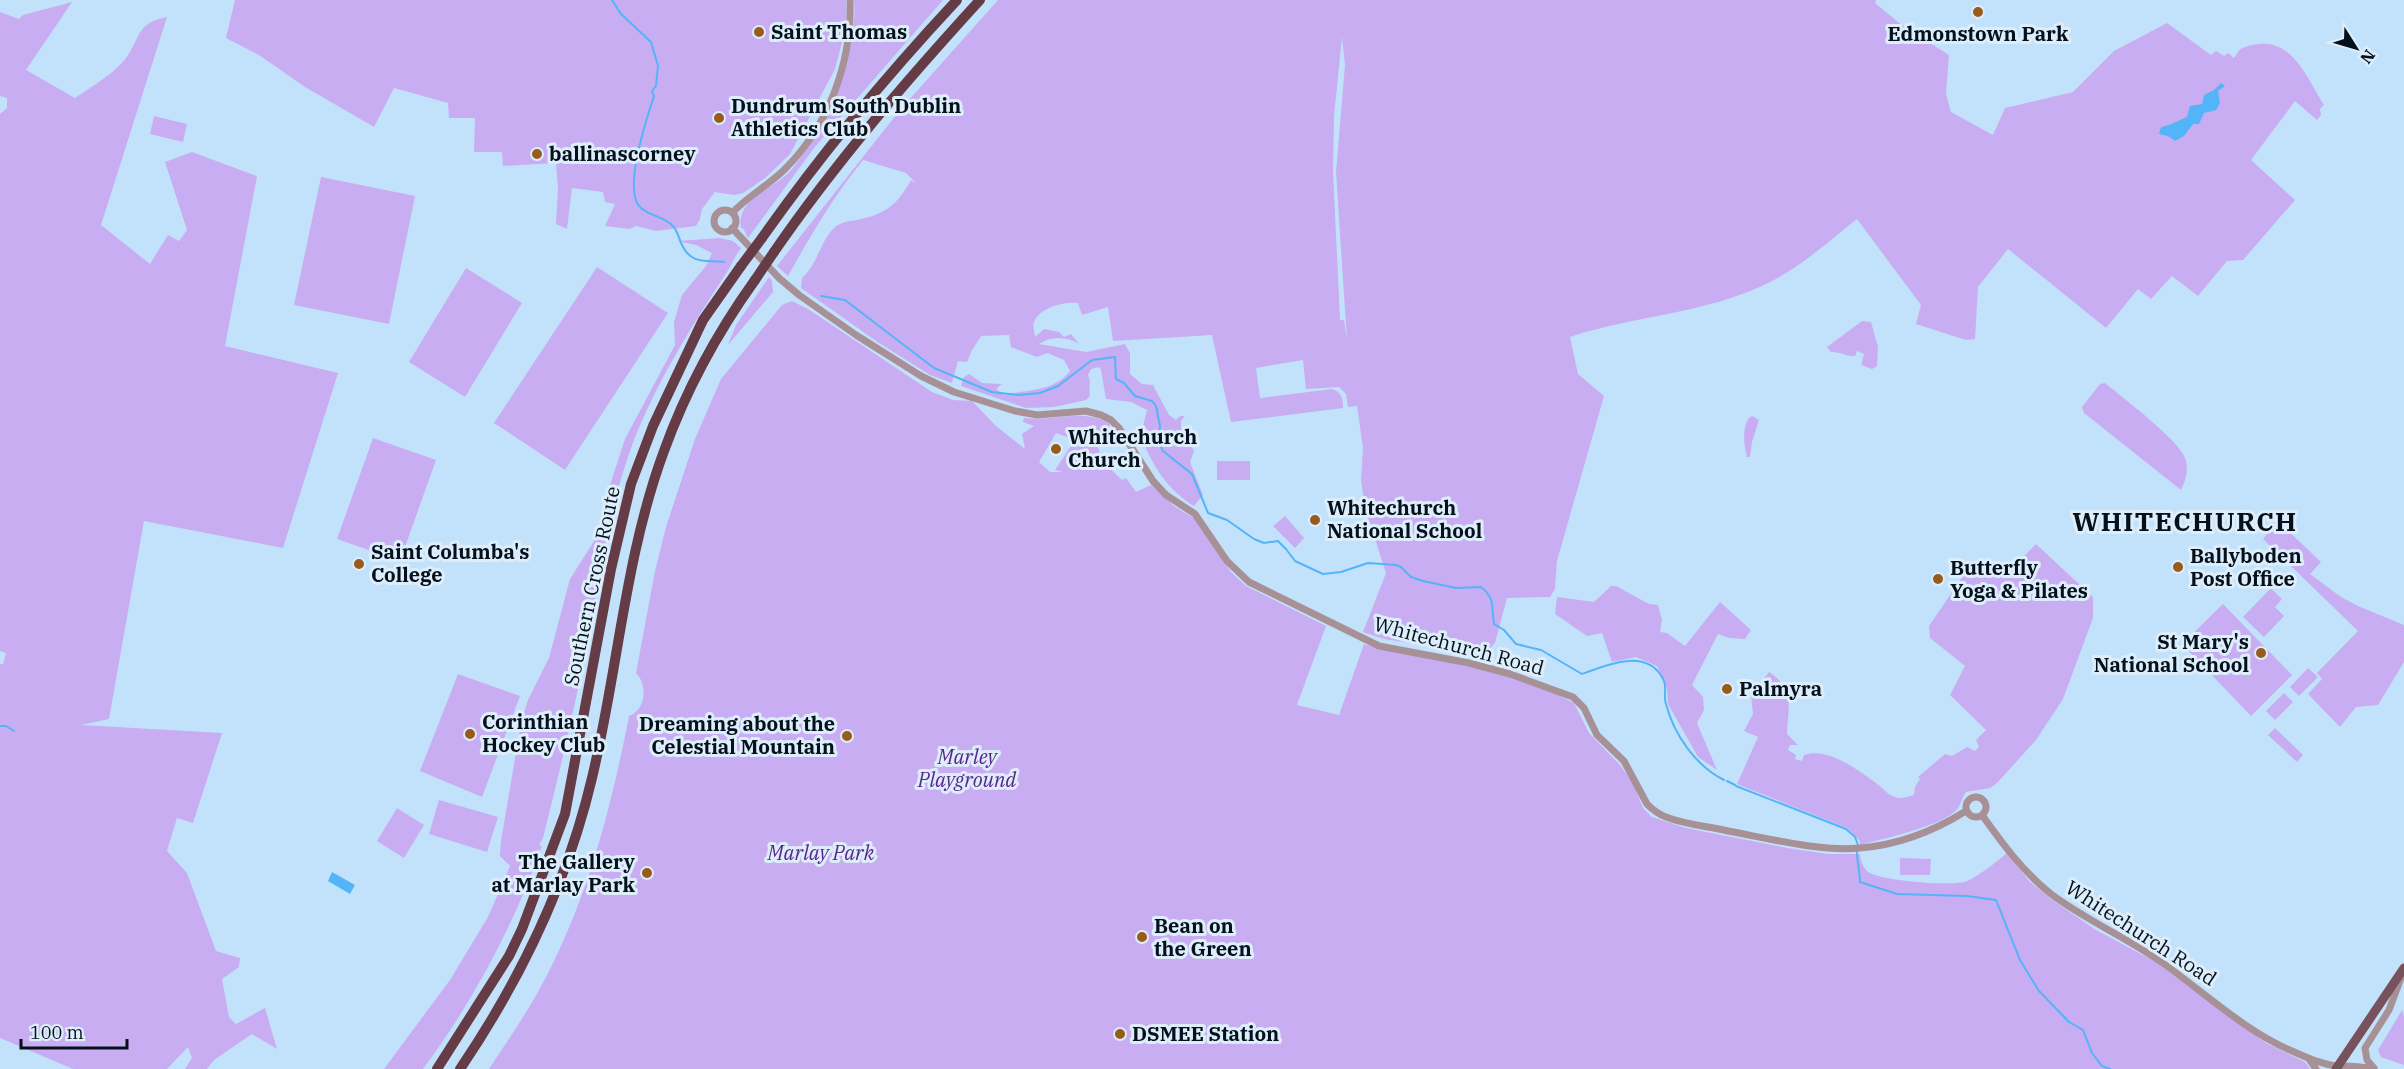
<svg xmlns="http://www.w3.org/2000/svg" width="2404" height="1069" viewBox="0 0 2404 1069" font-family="'IBM Plex Serif',serif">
	<rect width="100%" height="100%" fill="#c2e2fc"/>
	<path fill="#c8adf2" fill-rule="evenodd" d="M235,0h611v27l-11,42 -45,85 -25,24 -22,15 -9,2 -19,-3 -13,17 -2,10 -4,7 -40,5 -20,-5 -6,3 -25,-3 10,-22 -10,-2 -2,-10 -31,-4 -5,41 -11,-5 2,-35 -2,-26 -53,3 -1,-14h-28l1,-34h-26l-1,-15 -54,-15 -20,39 -69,-40 -46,-32 -33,-17z
		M854,0h89l-129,148 -66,90 -5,-10h-2c-5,-31 35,-39 51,-59 32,-40 50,-77 59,-128 2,-13 5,-27 3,-41z
		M998,0h878l-1,3 28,23 46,29 -3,39 5,18 42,23 12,-27 68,-16 41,-41 53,-28 44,32 5,-4 8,5 4,-3 6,5 6,-9c49,-20 63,22 84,56l-4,4 1,6 -4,5 -22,-19 -44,59 44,40 -52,60 -16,1 -29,35 -26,-20 -21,23 -13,-10 -32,39 -98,-79 -30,38 -3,52 -9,1 -50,-16 5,-19 -64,-86c-28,22 -56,48 -89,64 -62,31 -133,32 -198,54l8,37 26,22 -47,165 -2,28 -5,8 -43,1 -12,45 -10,11 -101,-15 -21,-7 23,-59 -21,-65 -4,-28 2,-32 -6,-42 -9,1 -2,-13 -7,-7 -33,2 -3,-29 -47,8 4,30 72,-9c10,3 11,10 11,19l-112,14 -19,-87 -99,6 -5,-34 -26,8 -4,-12c-14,-2 -39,5 -44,19 -2,5 1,10 1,15l9,-8 15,3 5,5 7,-3 8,10c-12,-8 -29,-8 -40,0l47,8 39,-8 5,9v21l12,10 11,1 16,30 7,5 4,-4h5l-4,5v7l13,23 -4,11 13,33 -9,11c-26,-16 -41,-39 -52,-67l6,-9 -5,-4 4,-16 -16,-8 -25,-3 -5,-29 -2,-3 -8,2 -3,6c4,8 0,13 2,21l-4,4 -32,7 -28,1 -65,-22 2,-8 6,-4 13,9 20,1 -6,5 8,6c24,-6 50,-3 66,-24l-6,-11 -17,-7 -10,4 -26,-10 -2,-12 -28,1 -10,16 -4,10 -9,-1 -6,22 -22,-8 -51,-32 -78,-55 1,-10c16,-14 18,-37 33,-51 6,-5 15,-6 22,-7 29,-6 40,-15 54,-40l5,3 -10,-10 -43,-13c-30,37 -52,75 -75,116l-11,-10 123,-156zM1342,37l3,28 -9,107 11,169 -3,-21h-4l-7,-149 1,-55z
		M72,2l-46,68 49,28c15,-10 41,-26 51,-40 15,-21 10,-35 41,-41l-66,208 49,39 18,-29 11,6 8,-11 -22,-68 27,-10 65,24 -32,170 113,27 -55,175 -139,-27 -35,198 -28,6 141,8 -29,90 -16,-5 -10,33 20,22 29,78 24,7 -1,9 -17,12 7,38 7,7 29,-16 12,41 -25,-15 -38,26 -7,9h-22l7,-11 -4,-11 -21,22h-94l-73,-31v-374h3l3,-11 -6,-2v-537l7,-6v-10l-7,-2v-84l19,7 4,-4z
		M154,116l33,8 -4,18 -33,-8z
		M321,177l94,19 -26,128 -95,-19z
		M720,238l13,3 8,7c-6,8 -9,16 -14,24 -33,50 -66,103 -89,158 -27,66 -36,135 -49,204 -13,69 -29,136 -46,204l-4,7 3,1c-29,81 -68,154 -119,223h-39l66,-89 38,-63 22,-51 -10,-10 1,-15 20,-118 7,-23 21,-42 21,-79 26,-41 7,-17 4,-27 18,-55 50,-94 -1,-23 8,-27 24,-29 6,-13 -16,-8 -19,-4z
		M597,267l71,46 -103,157 -71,-47z
		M466,268l56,35 -57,94 -56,-35z
		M769,277l3,4 1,11 -45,53 8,-20z
		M792,301l16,8 124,83 21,8 19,1 24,25 29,23 -3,-15 12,-8 -11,-4 1,-4c30,4 59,-11 86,6l-1,6 -15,5c5,20 12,30 28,45l4,-2 10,14 15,-7 23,21 21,13 36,53 15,14 80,40 -29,79 42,10 25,-71 19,6 98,17 74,26 19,10 15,30 31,32 13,18 10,25 9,9 34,11 101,20 41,6h32c0,6 3,13 7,17 11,10 82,15 97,11 12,-3 33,-21 43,-29l22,28 22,18 45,31 58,31 112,82 39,19 5,7h-1821c15,-23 31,-46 45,-70 50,-87 76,-185 95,-283 17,-6 19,-31 7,-43l19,-102 11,-44 29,-88 26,-60 61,-74zM1056,433l19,7 -20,30 8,2h-13l-11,-10z
		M1862,321l9,1 7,25 -1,19 -5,3 -11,-4 3,-11 -7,-3 -2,5c-8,1 -16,-5 -24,-4l-4,-5z
		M2105,383c17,14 75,58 80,75 4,11 1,22 -4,32l-97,-77 -2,-6 18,-23z
		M1752,416l7,4 -7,22 -2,15h-3c-3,-12 -5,-26 1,-38z
		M373,438l63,22 -36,101 -63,-22z
		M1217,461h33v19h-33z
		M1285,516l19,22 -9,10 -22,-22z
		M2278,521l43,41 -11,12 31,23 17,9 46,19v37l-26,43 -22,2 -16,20 -32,-33 14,-15 -5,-6 41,-42 -95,-92z
		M2036,544l57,53v21l-30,81 -27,41 -39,43 -7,5 -24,4c-4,5 -5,12 -8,16 -13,18 -77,31 -98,37v-4l-13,-13 -110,-44 21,-47 -14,-6 9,-17 -2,-18 18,-24c27,18 19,34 18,62l11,11h-8l-2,5 8,5 -1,4 7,2 2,-6c24,-9 57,17 76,31 5,5 12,12 20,12 4,0 10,-2 14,-3l1,-8 5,-8 -2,-2 27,-23 7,2 15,-9 8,4 4,-4 -3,-7 10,-10 -36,-35 15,-29 -35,-28 -1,-12 38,-56 40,4z
		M1611,586h5l33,18 9,1 4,15 -2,12 7,1 18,13 35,-44 31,28 -6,9 -16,-1 -11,-4 -26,51 11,12 1,13 -7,13 20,47 -19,-13 -30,-53 -1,-15 -10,-23 -21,-9 -24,5 -10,-29 -15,3 -32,-22 2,-17 37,5z
		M2271,588l11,11 -7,8 9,9 -20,21 -21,-20z
		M2223,604l69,71 -41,41 -69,-72z
		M2308,668l10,9 -19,19 -9,-9z
		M458,674l62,22 -38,101 -62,-26z
		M2284,693l9,9 -18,18 -9,-9z
		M2275,728l28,27 -6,7 -29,-27z
		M439,800l59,17 -11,35 -58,-18z
		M397,808l27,17 -20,33 -27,-17z
		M1900,858l31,1 -1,16h-30z
		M2402,1010l2,6v49l-23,-8 -3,-7z"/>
	<path fill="#54b4f8" d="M2221,83l4,3 -7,5 2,12 -4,7 -12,3 -5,11h-6l-9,12 -9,5 -7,-5 -9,-2 2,-7c10,-2 16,-6 26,-10l3,-11 12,-2 2,-9 10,-5z
		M332,872l23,13 -5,9 -22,-13z"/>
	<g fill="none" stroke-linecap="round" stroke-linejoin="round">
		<path stroke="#54b4f8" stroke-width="2" d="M612,0l9,14 30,28 7,24 -2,20 -4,5 2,5c-7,21 -32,97 -13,112 9,8 24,9 32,18 4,4 6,12 8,17 10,22 23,17 43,19
			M821,296l24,4 89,68 58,24 26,3 22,-2 18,-7 34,-26 23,-3 1,22 8,4 11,13 17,5 4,5 4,20 -1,17 4,8 29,23 16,39 19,7 27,19 10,4 14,-2 8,8 9,12 28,13 18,-2 27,-9 28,2 5,2 10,10 12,4 33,7 25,-1c15,12 10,20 13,37l10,6 12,14 25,6 41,24c26,-10 67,-27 82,7 3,7 -1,16 2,23 8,31 30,62 58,76
			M0,726h6l8,5
			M1727,781l8,4
			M1736,786l110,43 9,8 3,8
			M1857,850c-1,5 3,23 3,32l37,12 70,2 29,4 24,60 19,31 30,31 14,8 9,23 10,13 8,3"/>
		<path stroke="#a79196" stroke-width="7" d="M714 221a11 11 0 1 1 22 0a11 11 0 1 1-22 0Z
			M732,213c16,-17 37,-28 53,-44 44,-44 67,-107 65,-169
			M732,228l47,50 20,17 57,40 65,41 33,16 61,19 22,4 49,-4 15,4 10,5 8,8 34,53 13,14 29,19 32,47 22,21 130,64 90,17 41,11 63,23 11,11 13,27 27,26 23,43c6,6 11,10 19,13 20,8 42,9 62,14 38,7 94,21 132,17 38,-3 74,-17 106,-37
			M1966 807a10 10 0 1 1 20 0a10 10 0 1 1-20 0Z
			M1982,815c20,28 42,58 69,79 36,27 77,44 113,70 41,29 81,67 128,87 14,6 33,15 48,15 12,0 20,0 32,3
			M2309,1059l7,10
			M2374,1068l-7,-8 -2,-12 24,-38 12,-32"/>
		<path stroke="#77515b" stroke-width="9" d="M2336,1069l68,-101"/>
		<path stroke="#653b46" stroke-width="10" d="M762,238c59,-84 125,-163 195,-238
			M774,252c62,-90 133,-172 206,-252
			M437,1069l72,-113 13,-27 43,-115 46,-245 20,-85 22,-58 50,-106 38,-54
			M460,1069c61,-90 107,-185 132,-291 26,-108 33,-222 72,-327 22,-61 53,-118 91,-171"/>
		<path stroke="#653b46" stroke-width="10" d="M741,266l21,-28
			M755,280l19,-28"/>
	</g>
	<g fill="#975b1c" stroke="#ddedfa" stroke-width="2">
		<circle cx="1978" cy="12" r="6"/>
		<circle cx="759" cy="32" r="6"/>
		<circle cx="719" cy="118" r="6"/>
		<circle cx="537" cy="154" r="6"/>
		<circle cx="1056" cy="449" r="6"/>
		<circle cx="1315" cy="520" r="6"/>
		<circle cx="359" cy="564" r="6"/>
		<circle cx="2178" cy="567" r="6"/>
		<circle cx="1938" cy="579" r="6"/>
		<circle cx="2261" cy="653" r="6"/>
		<circle cx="1727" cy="689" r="6"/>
		<circle cx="470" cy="734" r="6"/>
		<circle cx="847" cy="736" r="6"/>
		<circle cx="647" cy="873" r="6"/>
		<circle cx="1142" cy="937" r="6"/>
		<circle cx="1120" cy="1034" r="6"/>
	</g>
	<g text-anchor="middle" stroke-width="6" stroke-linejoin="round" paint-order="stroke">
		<g font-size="20" font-weight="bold" fill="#04111c" stroke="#ddedfa" text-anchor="start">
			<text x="771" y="39">Saint Thomas</text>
			<text x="1978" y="41" text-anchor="middle">Edmonstown Park</text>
			<text x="731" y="113">Dundrum South Dublin<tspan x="731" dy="23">Athletics Club</tspan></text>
			<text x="549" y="161">ballinascorney</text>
			<text x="1068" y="444">Whitechurch<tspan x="1068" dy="23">Church</tspan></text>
			<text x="1327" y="515">Whitechurch<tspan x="1327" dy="23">National School</tspan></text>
			<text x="371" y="559">Saint Columba's<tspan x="371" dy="23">College</tspan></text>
			<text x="2190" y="563">Ballyboden<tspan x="2190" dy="23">Post Office</tspan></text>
			<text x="1950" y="575">Butterfly<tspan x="1950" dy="23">Yoga &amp; Pilates</tspan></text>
			<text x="2249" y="649" text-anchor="end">St Mary's<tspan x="2249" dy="23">National School</tspan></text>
			<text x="1739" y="696">Palmyra</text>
			<text x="482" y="729">Corinthian<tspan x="482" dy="23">Hockey Club</tspan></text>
			<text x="835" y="731" text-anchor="end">Dreaming about the<tspan x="835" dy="23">Celestial Mountain</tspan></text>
			<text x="635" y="869" text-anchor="end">The Gallery<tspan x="635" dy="23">at Marlay Park</tspan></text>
			<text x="1154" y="933">Bean on<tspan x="1154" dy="23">the Green</tspan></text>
			<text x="1132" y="1041">DSMEE Station</text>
		</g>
		<g font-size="20" fill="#04111c" stroke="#ddedfa">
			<text transform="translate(592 586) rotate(-78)" y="7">Southern Cross Route</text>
			<text transform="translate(1459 646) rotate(15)" y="7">Whitechurch Road</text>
			<text transform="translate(2141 933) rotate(33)" y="7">Whitechurch Road</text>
		</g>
		<g font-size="20" font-style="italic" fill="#59248d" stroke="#ddedfa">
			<text x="967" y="764">Marley<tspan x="967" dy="23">Playground</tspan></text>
			<text x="821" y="860">Marlay Park</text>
		</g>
		<g font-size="26" font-weight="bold" letter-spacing="1.5" fill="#04111c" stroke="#ddedfa">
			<text x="2185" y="531">WHITECHURCH</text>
		</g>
	</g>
	<g transform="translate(2356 48) rotate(127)" stroke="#ddedfa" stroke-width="4.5" paint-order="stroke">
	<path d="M0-4.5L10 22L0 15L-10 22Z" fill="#04111c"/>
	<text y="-9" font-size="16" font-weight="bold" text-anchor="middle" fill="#04111c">N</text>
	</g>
	<path d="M21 1039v9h106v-9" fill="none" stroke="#04111c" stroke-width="3"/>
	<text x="30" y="1039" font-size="18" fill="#04111c" stroke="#ddedfa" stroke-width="4.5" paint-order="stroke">100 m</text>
</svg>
